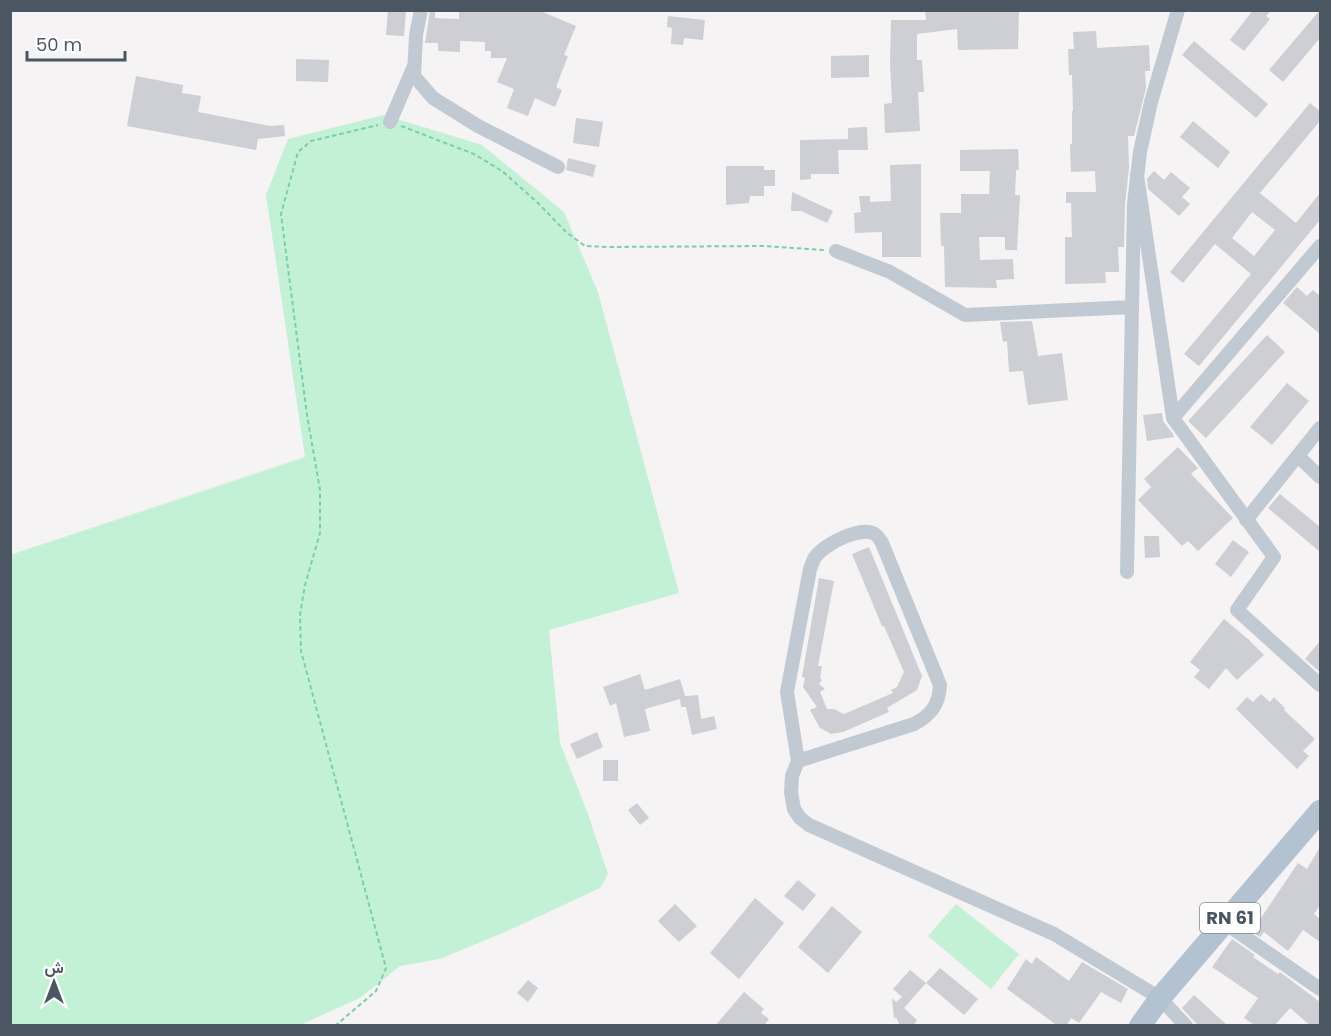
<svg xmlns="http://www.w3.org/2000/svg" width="1331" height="1036" viewBox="0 0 1331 1036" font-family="Poppins,Vazirmatn,sans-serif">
	<rect width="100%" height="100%" fill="#f5f3f3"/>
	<path fill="#c3f1d5" d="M384,115l98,30 82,67 34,80 81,301 -130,37 11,113 28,71 20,60 -8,14 -86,40 -74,31 -40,7 -40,32 -60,27h-289l-1,-470 295,-98 -39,-262 22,-56z
		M956,904l63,50 -28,35 -63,-53z"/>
	<path fill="#cdcfd5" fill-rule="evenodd" d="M388,10h18l-2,26 -18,-1z
		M430,10h5v8l24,1v-9h79l38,16 -12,29 4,1 -12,31 6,3 -7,17 -20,-9 -7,18 -21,-8 7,-19 -17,-7 10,-24h-16v-7h-6v-9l-25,-1v11l-22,-1v-8h-13z
		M925,10h94l-1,39 -60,1 -1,-21 -40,5v26h5l2,32h-6l2,39 -35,2 -1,-29 8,-1 -2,-40 1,-43h35z
		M1253,10h18l-5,6 4,3 -26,32 -14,-11z
		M1320,10v28l-37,44 -14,-12z
		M668,16l37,4 -2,20 -19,-2 -1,7 -12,-1 1,-16 -5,-1z
		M1096,31l1,17 52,-3 1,26h-5l1,17 -12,48h-6l1,32 -4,36 -1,43h-6l1,25h-14l1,11 -41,1v-47h7l-1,-34h-5v-11h30l-1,-21 -24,1 -1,-28h2v-33h1l-1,-36h-3l-1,-26h6l-1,-17z
		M1194,41l74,63 -12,14 -74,-63z
		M869,55v22l-38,1v-22z
		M296,59l33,1 -1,22 -32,-1z
		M136,76l47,9 -1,8 19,3 -3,16 72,14 14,-1 1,11 -27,3 -2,11 -129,-24z
		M1310,103l10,8v10l-60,72 36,30 24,-30v27l-121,146 -15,-12 67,-80 -36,-30 -32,39 -13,-11zM1252,212l23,18 -21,26 -22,-18z
		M576,118l27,4 -4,25 -26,-4z
		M1193,121l37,31 -12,16 -38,-31z
		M867,127l1,23h-30l1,24h-28v5l-11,1v-40l48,-1v-11z
		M1018,149l1,21h-3l-1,25h5l-3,55h-12v-13h-26l1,23 33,-1 1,20 -18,1 1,8 -52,-1 -1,-41h-3l-1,-33h21v-19h28l1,-23h-30v-21z
		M568,158l28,7 -3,12 -27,-7z
		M921,164v93h-39v-25l-27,1 -1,-20 7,-1 -2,-16h11v6l21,-1 -1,-36z
		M726,166h38v4h11v16h-11v10h-14l-1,7 -23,2z
		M1154,171l10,9 7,-8 19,16 -8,9 8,7 -11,12 -31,-27 -1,-10z
		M792,192l41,19 -6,12 -26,-12h-10z
		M1297,287l10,9 6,-6 7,6v38l-37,-31z
		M1032,321l6,35 24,-3 6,47 -40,5 -5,-34 -14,1 -2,-31 -4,1 -3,-20z
		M1267,335l18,17 -79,86 -18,-17z
		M1287,383l22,18 -37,44 -22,-18z
		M1162,413l1,8 10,13 1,3 -27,4 -4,-26z
		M1178,447l20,21 -7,6 42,44 -35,33 -10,-10 -6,5 -44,-46 13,-13 -7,-8z
		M1280,494l40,33v25l-52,-44z
		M1144,536h15l1,21 -15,1z
		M1233,540l16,12 -18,25 -16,-13z
		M869,547l53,129 -5,14 -30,18 2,4 -46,20 -12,2 -11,-6 -10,-18 7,-3 -14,-20 2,-9 -3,-1 17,-99 15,3 -16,85h4l-2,12 2,2 -3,4 6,5 -5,3 7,17h7l10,5 49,-21 -2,-3 6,-3 7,-15 -20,-46h-2l-30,-72z
		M1224,619l24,20 16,16 -27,25 -11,-12 -17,21 -15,-12 6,-7 -10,-8z
		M1320,641v31l-15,-13z
		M640,674l5,16 35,-11 5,17 13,-1 3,24 13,-3 3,13 -25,6 -6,-28h-5l-1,-8 -35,10 5,22 -26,6 -8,-34 -6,3 -7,-19z
		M1261,694l9,8 4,-5 11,11 -1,2 31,29 -12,12 6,5 -12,13 -61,-60 11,-12 6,5z
		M597,732l6,15 -26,12 -7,-15z
		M603,760h15v21h-15z
		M637,803l12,15 -9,7 -12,-15z
		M1320,847v58l-6,9 6,5v23l-17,-12 -15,21 -24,-19 -4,5 -8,-6 46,-68 9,6z
		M798,880l18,15 -13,16 -19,-15z
		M755,898l29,25 -45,56 -29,-26z
		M675,904l22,22 -18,16 -21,-21z
		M832,906l30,26 -34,41 -30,-26z
		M1232,939l23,16 -2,2 25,17 2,-2 40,30v24h-9l-21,-18 -16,18h-18l-12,-8 14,-20 -46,-31z
		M1036,957l33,24 13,-19 46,27 -7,14 -20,-11 -22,31 -8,-5 -5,8h-8l-51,-37 19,-30 6,5z
		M940,968l38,31 -14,16 -38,-32z
		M910,970l16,13 -22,25 13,12 -4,6h-13l-4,-9 -2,2 -2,-21 4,4 6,-5 -9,-8z
		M528,980l10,8 -10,14 -11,-9z
		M744,992l20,17 -3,4 8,6 -5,7h-49z
		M1194,995l34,31h-29l-8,-8 -9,-10z"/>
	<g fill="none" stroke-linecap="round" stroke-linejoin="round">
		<path stroke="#7ad0a6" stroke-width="2" stroke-dasharray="4.5 3" stroke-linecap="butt" d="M401,126l73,28 28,17 36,32 28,29 19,14 24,1 156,-1 59,4
			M335,1026l41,-35 10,-23 -85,-317 -1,-36 5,-30 15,-52v-43l-13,-75 -26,-201 17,-62 13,-11 67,-16"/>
		<path stroke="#c1cad2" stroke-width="14" d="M421,10l-5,25 -2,41 19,22 45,28 80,41
			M390,122l24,-56
			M1137,175l36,243 101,139 -37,53 83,75
			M836,251l54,21 75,43 167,-8
			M1173,418l147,-172
			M1298,456l22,21
			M1246,520l74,-92
			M1127,572l7,-368 6,-52 11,-50 27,-92
			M798,761l116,-37c17,-9 25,-19 26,-39l-58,-142c-2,-3 -3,-6 -6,-8 -13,-11 -51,9 -60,21 -3,3 -4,9 -6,13l-23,123 11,69 -6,15 -1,16 3,17 6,9 9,7 245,109 106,64 26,28
			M1225,923l95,66"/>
		<path stroke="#b3c2d1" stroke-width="22" d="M1140,1026l20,-28 160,-187"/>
	</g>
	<g text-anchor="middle" stroke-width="6" stroke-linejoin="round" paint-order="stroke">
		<rect fill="#fff" stroke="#808990" stroke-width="1.5" x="1200" y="903" width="60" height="30" rx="4.5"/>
		<g font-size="18" font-weight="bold" fill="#4a5661">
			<text x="1230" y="924">RN 61</text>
		</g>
	</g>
	<rect width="1331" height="1036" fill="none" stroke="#4a5661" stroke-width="24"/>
	<g transform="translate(54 982)" stroke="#ffffff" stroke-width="4.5" paint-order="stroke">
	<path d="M0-4.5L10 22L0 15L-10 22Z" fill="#4a5661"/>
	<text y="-9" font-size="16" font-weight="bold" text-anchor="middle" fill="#4a5661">ش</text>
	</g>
	<path d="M27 51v9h98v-9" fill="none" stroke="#4a5661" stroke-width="3"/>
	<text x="36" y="51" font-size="18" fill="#4a5661" stroke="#ffffff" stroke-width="4.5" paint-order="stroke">50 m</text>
</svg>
